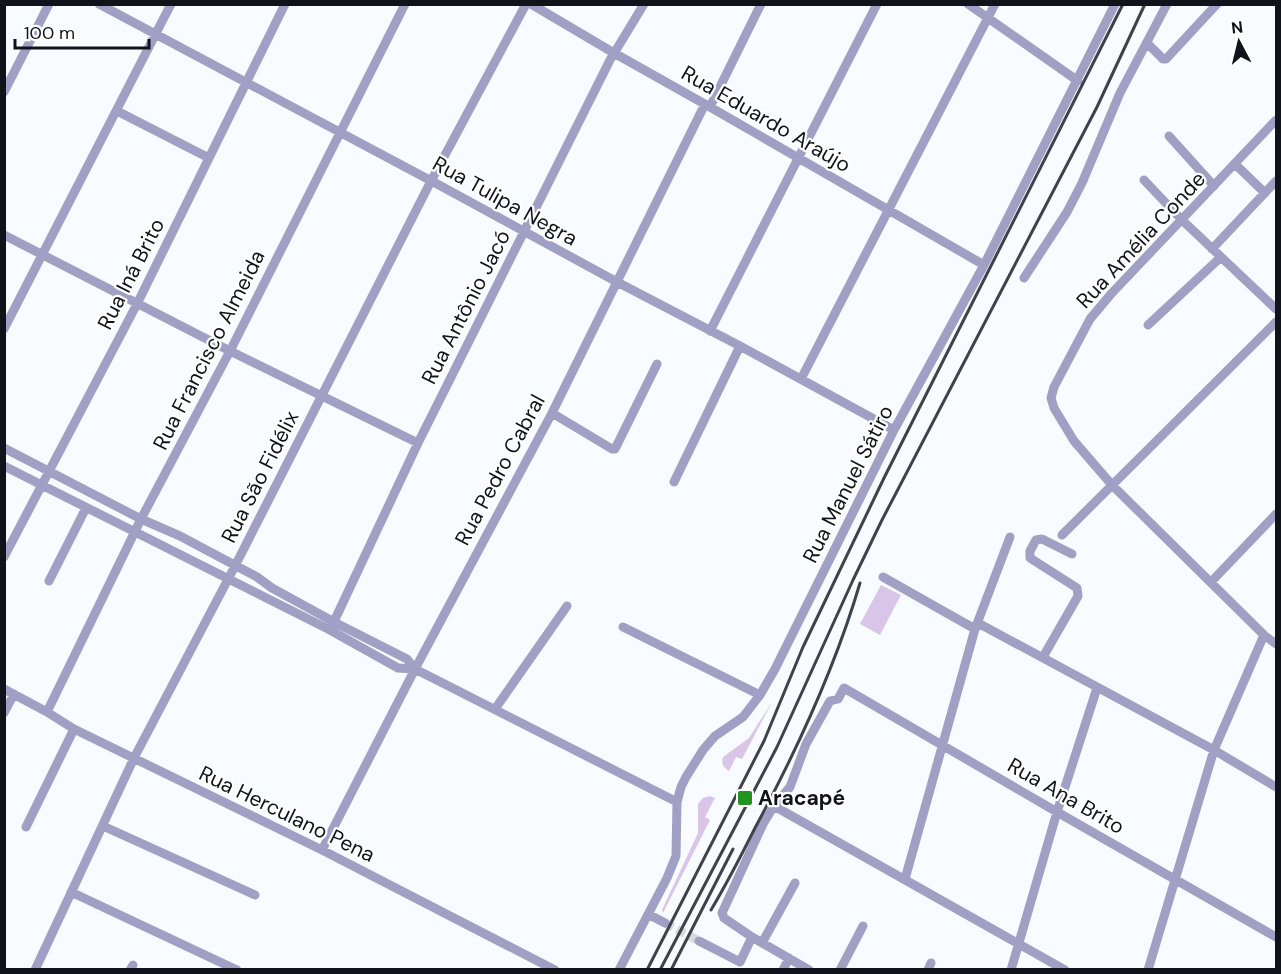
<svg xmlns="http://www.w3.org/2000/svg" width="1281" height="974" viewBox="0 0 1281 974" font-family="'DM Sans',sans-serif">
	<rect width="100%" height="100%" fill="#f8fbff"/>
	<path fill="#d8c5e8" d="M881,585l20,10 -21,40 -20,-11z
		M772,702l-30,57 -6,-2 -7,14c-6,-4 -8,-7 -6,-14l26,-19z
		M710,796l5,2 -10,19 5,3 -47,93 -1,-3 36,-77v-29l5,-6z"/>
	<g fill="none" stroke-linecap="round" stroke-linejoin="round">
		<path stroke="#d5d8dd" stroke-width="9" stroke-dasharray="9 4.5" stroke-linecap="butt" d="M665,923l34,18"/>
		<path stroke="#a0a0c5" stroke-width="9" d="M99,4l340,181 178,97 123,64 154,84
			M531,4l83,49 96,54 274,158
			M968,4l110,77
			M1147,43l16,16h3l51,-55
			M4,92l45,-88
			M710,107l51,-103
			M117,111l92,47
			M1276,120l-165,174 -21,25 -36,68 -3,11 3,10 20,33 38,44 152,150 12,9
			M1169,136l45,50
			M1235,164l30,29
			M1144,180l38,40 94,89
			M4,235l226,116 188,92
			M1212,249l64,-68
			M1024,278l43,-66 15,-29 38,-90 47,-89
			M1148,325l73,-68
			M4,329l167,-325
			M710,331l167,-327
			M801,379l194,-375
			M552,413l60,36h3l42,-85
			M4,448l137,71 39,17 77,41 15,11 62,34 73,37 8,10
			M4,466l326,164 68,38 17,1 262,133
			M674,482l66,-136
			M1062,535l214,-213
			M4,557l133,-253 148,-300
			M883,577l92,52
			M49,581l37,-73
			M1211,582l65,-68
			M978,623l236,127 62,37
			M623,627l137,68
			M330,630l88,-187 192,-383 34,-56
			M1043,657l35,-61 -1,-8 -47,-30v-7l6,-11 6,-1 30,15
			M4,689l43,23 27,17 248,121 233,120
			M495,709l72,-103
			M47,712l94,-193 89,-168 175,-347
			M4,713l10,-19
			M774,806l291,164
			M103,826l152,69
			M26,827l48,-98
			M322,850l93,-181 137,-256 153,-309
			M905,879l70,-250 35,-92
			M71,892l166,78
			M648,914l17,9
			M699,941l41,21 12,-25
			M762,943l33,-60
			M35,970l99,-212 101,-192 195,-383 96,-179
			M130,970l3,-5
			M619,970l48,-92 9,-22 1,-54 4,-15 5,-10 17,-27 12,-14 28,-19 17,-22 15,-26 119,-239 90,-165 131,-261
			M783,970l6,-12
			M809,970l-57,-33 -28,-19 -2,-5 41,-89 11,-18 16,-19 16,-43 24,-43 8,-2 6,-11 213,124 219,125
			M840,970l23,-44
			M928,970l3,-7
			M1011,970l46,-158 40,-124
			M1148,970l66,-220 50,-115"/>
		<path stroke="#3f4248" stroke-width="3" d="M711,910c16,-27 30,-54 44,-82 42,-78 80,-160 105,-245
			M647,970l117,-229 39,-94 81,-169 239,-474
			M660,970l117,-223 76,-167 29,-60 215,-413 48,-103
			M671,970l62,-121"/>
	</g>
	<rect fill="#239420" stroke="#fff" stroke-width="2" x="737" y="790" width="16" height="16" rx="3"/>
	<g text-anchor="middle" stroke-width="4.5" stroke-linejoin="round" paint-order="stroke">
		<g font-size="21" fill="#10141a" stroke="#fff">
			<text transform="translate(766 119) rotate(30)" y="7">Rua Eduardo Araújo</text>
			<text transform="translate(505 201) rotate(29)" y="7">Rua Tulipa Negra</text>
			<text transform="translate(1141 240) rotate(-47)" y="7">Rua Amélia Conde</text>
			<text transform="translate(131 274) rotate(-63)" y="7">Rua Iná Brito</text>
			<text transform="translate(466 307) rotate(-63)" y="7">Rua Antônio Jacó</text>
			<text transform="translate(209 350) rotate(-63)" y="7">Rua Francisco Almeida</text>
			<text transform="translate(500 470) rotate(-62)" y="7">Rua Pedro Cabral</text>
			<text transform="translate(260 477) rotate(-63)" y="7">Rua São Fidélix</text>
			<text transform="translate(848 484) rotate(-63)" y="7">Rua Manuel Sátiro</text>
			<text transform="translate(1066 796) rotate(30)" y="7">Rua Ana Brito</text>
			<text transform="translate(287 814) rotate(26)" y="7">Rua Herculano Pena</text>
		</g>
		<g font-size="21" font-weight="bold" fill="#10141a" stroke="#fff" text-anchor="start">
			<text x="758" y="805">Aracapé</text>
		</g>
	</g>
	<rect width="1281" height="974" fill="none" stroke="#10141a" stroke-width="12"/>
	<g transform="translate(1239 42) rotate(353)" stroke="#ffffff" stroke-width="4.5" paint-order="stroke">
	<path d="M0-4.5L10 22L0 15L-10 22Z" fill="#10141a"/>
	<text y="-9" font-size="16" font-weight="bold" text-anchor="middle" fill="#10141a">N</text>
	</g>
	<path d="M15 39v9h134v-9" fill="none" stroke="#10141a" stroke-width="3"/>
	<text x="24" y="39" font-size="18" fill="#10141a" stroke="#ffffff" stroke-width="4.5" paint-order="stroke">100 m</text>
</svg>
